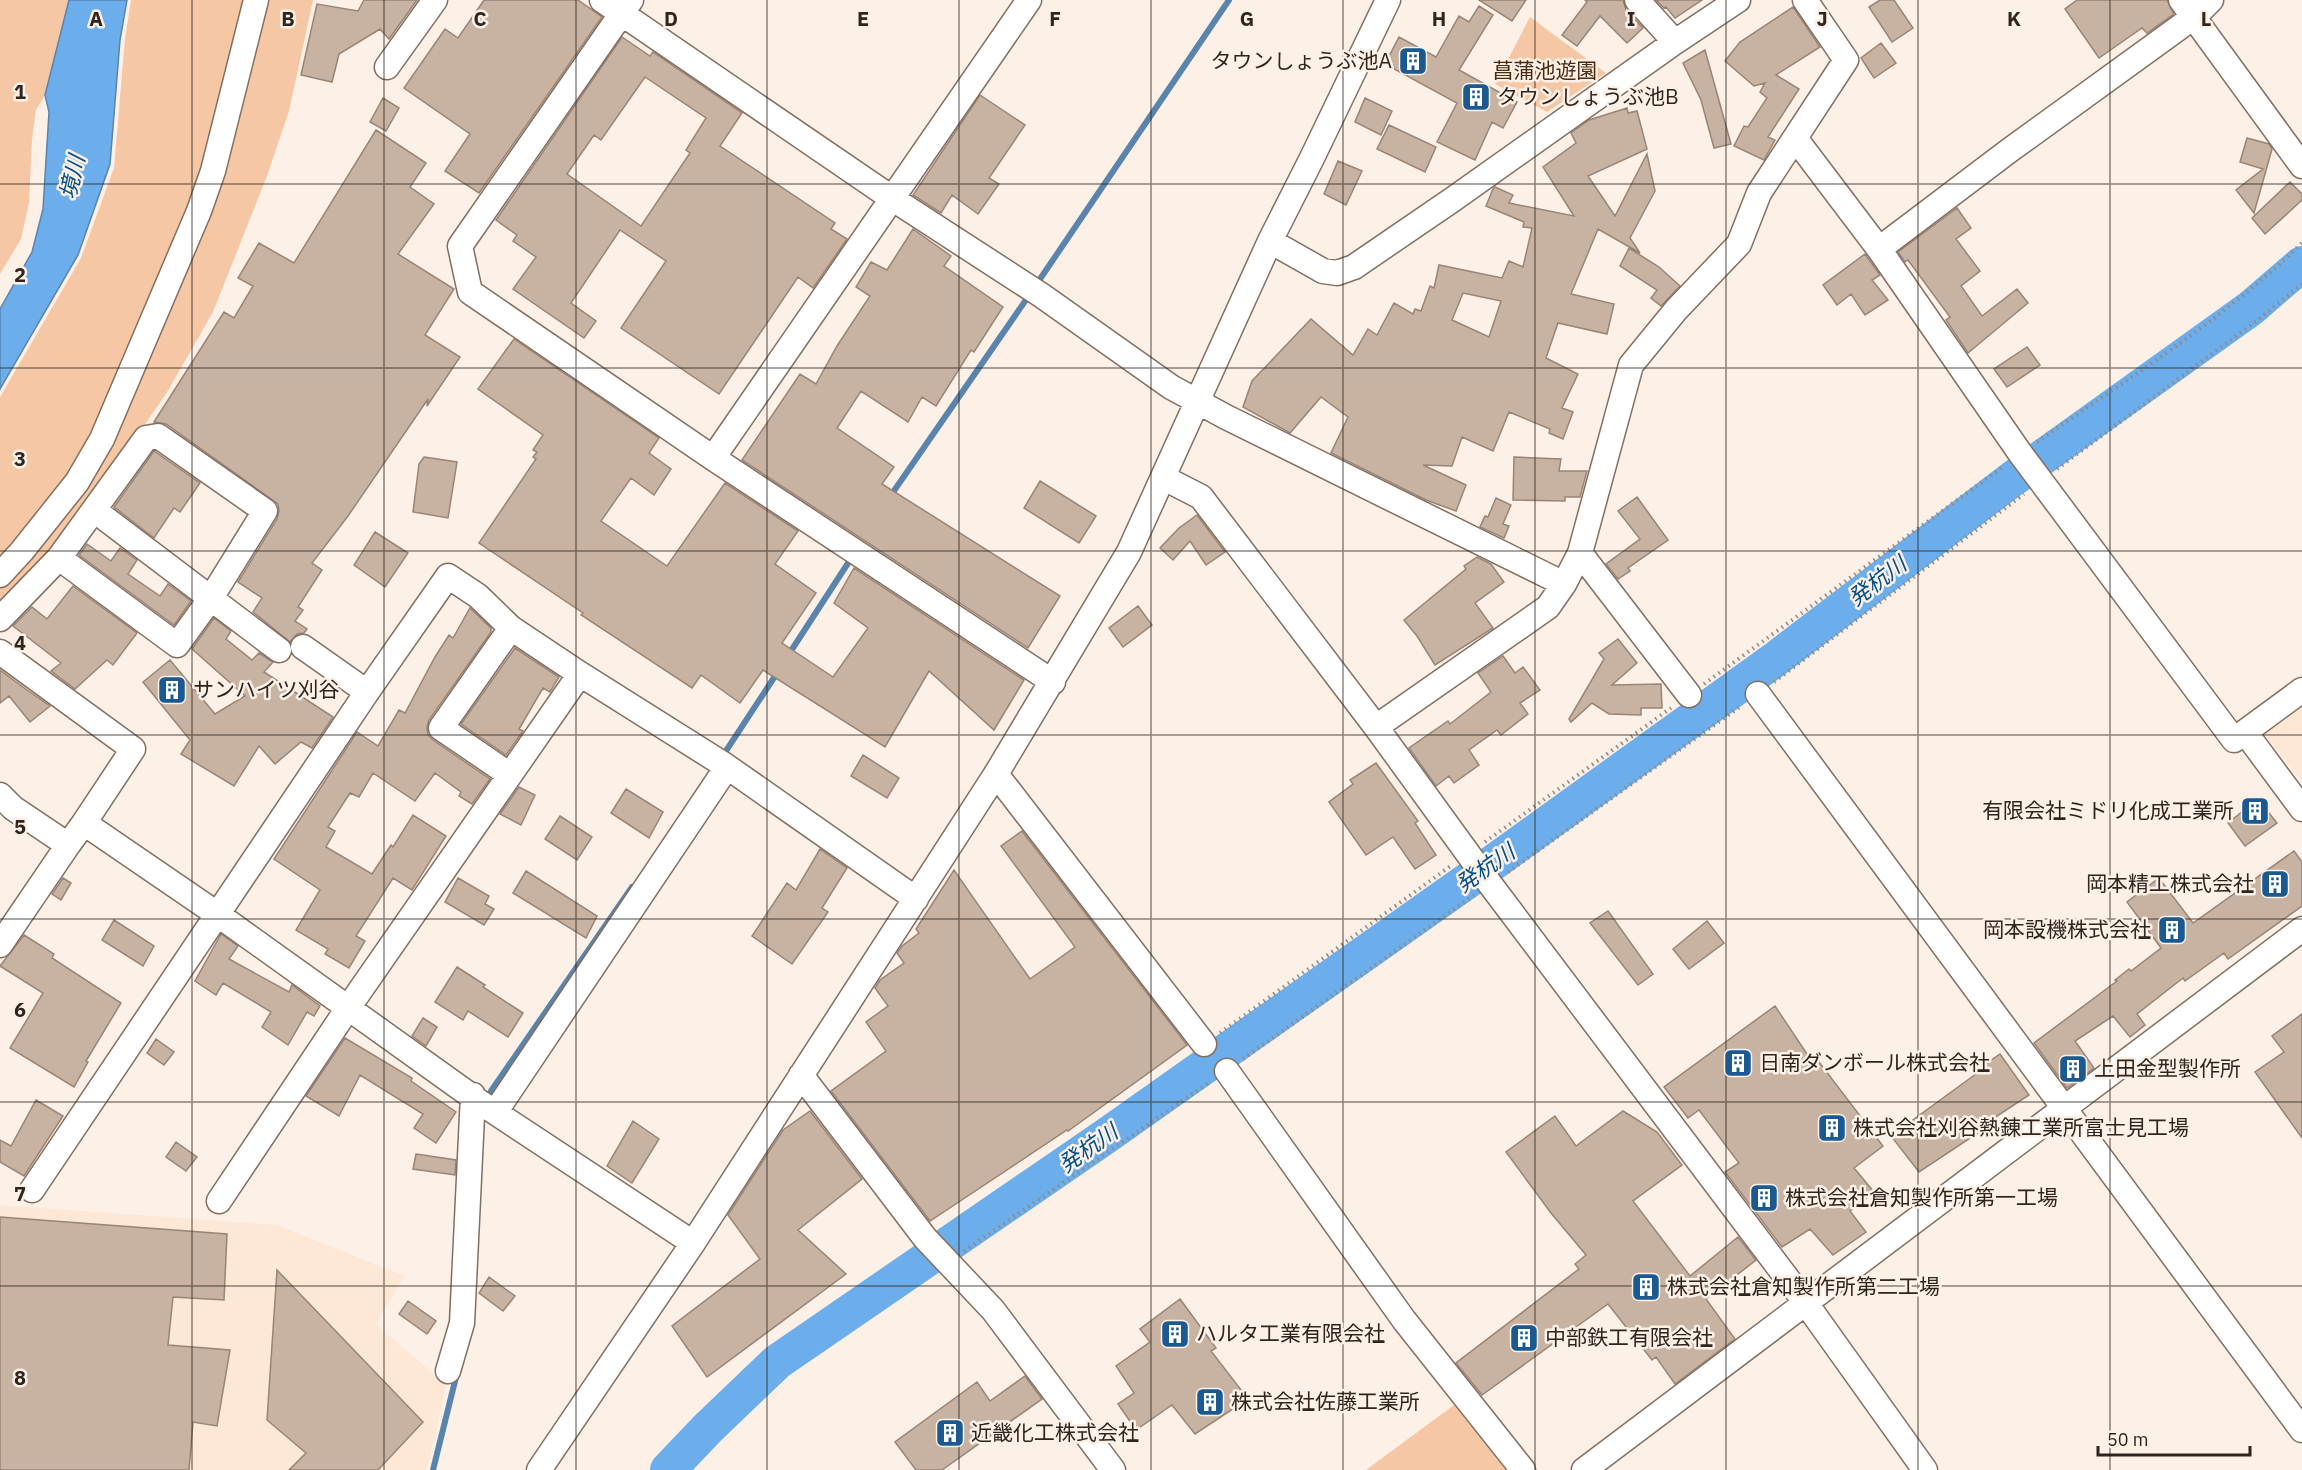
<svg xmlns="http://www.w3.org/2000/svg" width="2302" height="1470" viewBox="0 0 2302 1470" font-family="'IBM Plex Sans','Noto Sans JP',sans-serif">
	<rect width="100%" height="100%" fill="#fdf0e6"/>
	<path fill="#fee7d5" d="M2302,701v80l-40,-50z
		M0,1205l277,20 128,51 -29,48 70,61 -19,85h-427z"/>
	<path fill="#f5c7a4" d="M0,0h69l-24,95 -9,15 -4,29 -3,64 -8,36 -21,35z
		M131,0h182l-24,111 -22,65 -54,136 -47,82 -112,161 -54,53v-211l81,-139 33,-90 11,-129z
		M1530,17l76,56 -59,39 -52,-28z
		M1454,1405l52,65h-140z"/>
	<path fill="#6cadec" stroke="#5984ae" stroke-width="1.5" d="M69,0h58l-7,40 -10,124 -32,91 -78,134v-80l32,-57 11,-43 6,-97 -4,-17z"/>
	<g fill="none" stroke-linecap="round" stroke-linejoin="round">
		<path stroke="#5984ae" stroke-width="6" d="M1036,285l193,-285
			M889,498l141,-204
			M789,654l63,-97
			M722,757l57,-87
			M487,1101l4,-10 141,-204
			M433,1470l24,-97"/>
		<path stroke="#6cadec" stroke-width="36" d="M668,1470l40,-42 69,-66 329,-226 388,-274 283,-204 234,-178 240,-172 51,-44"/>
	</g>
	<path fill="#c8b3a3" stroke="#998475" stroke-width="1.5" fill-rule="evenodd" d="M364,0h53l-28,39 -9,-10 -41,25 -7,28 -31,-7 16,-71 41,7z
		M484,0h94l24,17 -123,176 -34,-22 25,-37 -66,-46 41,-59 13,9z
		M1479,0h47l-14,21z
		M1585,0h38l3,10 17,18 -16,15 -27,-27 -23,30 -15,-11 25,-33z
		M1656,0h46l-27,18 -9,-11 -2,1z
		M1880,0h14l19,28 -21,14 -23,-35z
		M2077,0h90l7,14 -27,19 -5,-5 -43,30 -34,-49z
		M1479,6l14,9 -34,55 58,32 -14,26 -11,-6 -17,38 -38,-18 20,-39 -72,-39 14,-27 37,20 23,-41 10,6z
		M1793,7l27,40 -44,28 23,14 -31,48 7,3 -11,20 -30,-14 10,-20 4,1 19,-29 -7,-6 5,-9 -11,3 -29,-25 15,-19z
		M622,37l28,19 3,-4 89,61 -22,33 115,77 -4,6 16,10 -34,49 -15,-11 -79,117 -98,-66 45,-67 -46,-31 -49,73 25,18 -12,17 -71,-49 23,-32 -23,-16 4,-6 -21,-15zM645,77l61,41 -20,32 4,3 -49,73 -74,-52 27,-39 7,5z
		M1881,43l15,20 -22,15 -13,-20z
		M1705,50l26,94 -17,4 -13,-48 -18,-37z
		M980,95l45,30 -36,53 10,6 -21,30 -26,-19 -11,18 -28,-18z
		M383,98l16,10 -13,23 -16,-9z
		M1365,98l27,13 -11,24 -26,-13z
		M1627,108l1,5 9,-2 10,38 -59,27 27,40 32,-62 8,37 -25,47 10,15 -42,-24 -27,65 43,10 -7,30 -49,-11 -12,35 32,16 -16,34 11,4 -10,27 -14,-6 1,-4 -41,-17 -16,39 -31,-14 -10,29 -29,-1 43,20 -10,26 -30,-11 -95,-47 17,-36 -27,-20 -31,36 -47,-26 9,-26 59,-62 42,36 15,-26 9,6 17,-32 19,11 2,-5 6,2 9,-25 4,2 5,-23 63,13 7,-17 14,6 9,-39 -9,-1 1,-5 -38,-16 7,-17 2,-2 18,8 -4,8 65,13 -31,-49 33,-24 -5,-10 18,-13zM1463,293l38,8 -12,36 -37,-17z
		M1389,125l47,22 -11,25 -48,-23z
		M376,130l50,33 -16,24 24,17 -36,50 56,35 -29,46 35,22 -33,49 1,-7 -80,117 -36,47 10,7 -24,37 5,3 -8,11 12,8 -3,4 -7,1 -7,8 -37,-30 9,-14 -24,-16 39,-63 2,-8 -1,-7 -112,-80 -12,-2 70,-110 10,6 19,-32 -15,-8 21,-35 35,20z
		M2247,138l22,6 3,5 -18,64 -18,-23 27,-21 -23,-7z
		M1338,161l24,10 -16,34 -22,-11z
		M2290,182l12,12v6l-37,34 -13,-16z
		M1957,208l14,20 -15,11 24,32 -19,15 21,30 35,-27 11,14 -60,50 -22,-33 4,-3 -42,-57 -3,2 -7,-10z
		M913,229l38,27 -7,10 59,41 -29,45 -3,-2 -35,56 -14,-9 -14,25 -47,-31 -24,37 57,39 -12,17 178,112 -32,52 -286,-188 58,-86 16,10 21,-38 33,-50 -14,-9 15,-25 16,8z
		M1629,248l30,19 21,19 -19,20 -10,-8 6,-8 -37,-24z
		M1865,254l15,21 -8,5 16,20 -23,15 -14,-21 -14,11 -14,-20z
		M514,339l145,99 -10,15 22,16 -17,26 -23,-17 -30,43 66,45 58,-83 73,48 -23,33 41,29 -34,50 51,34 35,-49 -34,-25 20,-35 170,112 -30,50 -65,-59 -44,76 -122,-77 -23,33 -39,-28 -9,13 -111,-73 2,-2 -104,-70 57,-84 -3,-2 4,-5 -4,-2 10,-15 -65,-46z
		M2027,347l13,18 -33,22 -13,-18z
		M154,451l46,32 -20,29 -6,-4 -20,30 -40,-31z
		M424,457l33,5 -9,56 -35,-6 6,-48z
		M1514,457l47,2 -2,12h28l-7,26h-15v4l-52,-1z
		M1040,481l56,35 -17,27 -55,-35z
		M1637,497l31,43 -40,28 2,3 -12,8 -12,-15 34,-25 -22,-28z
		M1496,498l15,7 -8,19 6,2 -5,12 -24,-11 5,-11 3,1z
		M1197,515l28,37 -19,13 -16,-24 -17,19 -13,-12 19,-20z
		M375,532l33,21 -23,34 -31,-22z
		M87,544l24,17 9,-13 17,12 -9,14 32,22 8,-12 23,17 -17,24 -95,-70z
		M1477,557l14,7 13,18 -29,21 18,25 -58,37 -18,-29 -13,-16 62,-51 -2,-3z
		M73,586l64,47 -24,32 -6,-5 -32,29 -24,-18 10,-8 -48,-37 19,-19 15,12z
		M1138,606l14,19 -29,22 -14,-19z
		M470,608l21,20v4l-62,88 -2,7 1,8 5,5 57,39 -18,25 -13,-8 2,-4 -26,-19 -20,28 -42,-28 -14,24 -9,-4 -22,34 7,4 -9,16 46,27 19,-29 2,2 20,-32 33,21 -34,54 -19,-12 -37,58 9,5 -16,27 -24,-14 3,-5 -32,-19 24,-40 -46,-31 83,-127 21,14 21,-36 6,3 30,-56 14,-22 4,3z
		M214,618l17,13 -5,8 26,21 7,-7 14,9 -9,10 69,45 -21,31 -11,-6 -26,22 -16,-18 -25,40 -53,-32 9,-14 -47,-58 27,-22 45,54 30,-18 -53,-47z
		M1618,639l19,24 -25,22 49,-1 1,24h-21v7l-32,-1 -17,-11 -21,19 -2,-3 35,-60 -5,-6z
		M515,648l44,29 -9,15 -7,-4 -24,41 4,2 -17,24 -45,-31z
		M1503,656l12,17 8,-6 17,23 -20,13 8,11 -27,21 -4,-5 -28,20 10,15 -25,18 -5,-7 -13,10 -27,-38 39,-27 2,3 41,-32 -13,-19z
		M0,670l27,20 23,16 -20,16 -21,-26 -9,7z
		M863,755l36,23 -12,20 -36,-22z
		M1376,763l42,58 -3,2 21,32 -21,14 -22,-32 -27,18 -37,-53 24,-18 -3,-4z
		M519,787l16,8 -14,30 -21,-11z
		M626,789l37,23 -14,26 -38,-25z
		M2258,799l19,24 -32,23 -17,-23z
		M560,816l32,21 -15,23 -32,-21z
		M1022,831l165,214 -119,86 -1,-1 -137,91 -99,-130 55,-40 -20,-29 22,-16 -13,-18 5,-8 24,-17 -7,-10 5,-7 17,-13 -3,-4 38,-59 76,109 45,-32 -74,-101z
		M820,849l27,19 -25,40 6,4 -36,52 -40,-28 35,-53 9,7z
		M2294,851l8,11v44l-74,53 -4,-6 -39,28 -2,-3 -46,36 8,11 -15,12 -17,-21 -38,25 19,27 -27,20 -33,-45 83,-62 -2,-1 14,-11 2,2 30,-23 -34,-46 32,-24 34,45z
		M526,871l71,45 -11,22 -73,-45z
		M63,878l8,5 -10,17 -9,-6z
		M458,878l31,18 -4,8 9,5 -10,16 -39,-23z
		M1608,911l45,63 -15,11 -48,-62z
		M114,920l40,26 -11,20 -41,-26z
		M1707,921l17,22 -35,26 -16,-20z
		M221,934l17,12 -9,13 60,33 3,-7 28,21 -6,10 -7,-4 -19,33 -26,-18 9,-15 -48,-29 -7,12 -21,-14z
		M24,935l30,19 -2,4 69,45 -35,58 2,1 -14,25 -64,-39 33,-55 -43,-27z
		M457,967l28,18 -2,2 40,26 -15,24 -40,-26 -5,9 -28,-18z
		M1775,1006l34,51 4,-3 70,92 -29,22 20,24 -24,19 16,21 -33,23 -23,-26 -28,18 -57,-75 14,-9 -40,-53 -11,8 -24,-31z
		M2302,1014v124l-47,-66 29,-20 -12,-16z
		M423,1018l14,9 -11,19 -14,-10z
		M345,1038l67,40 -1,3 45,31 -20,31 -22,-15 9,-14 -63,-39 -21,41 -33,-20z
		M156,1039l18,13 -10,13 -17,-12z
		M2000,1054l29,41 -35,23 2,3 -77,51 -28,-36 89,-65 -2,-2z
		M36,1100l27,16 -39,60 -24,-14v-22l11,6z
		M810,1111l52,68 -64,51 48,44 -139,103 -35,-51 88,-67 -32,-44 55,-85z
		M1623,1111l34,21 25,33 -49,36 57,75 48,-39 18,23 -50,39 29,40 -60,45 -19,-27 -4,3 -44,-56 -126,91 -26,-32 123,-94 -4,-5 11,-9 -35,-42 -45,-61 49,-36 21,30z
		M633,1121l26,18 -27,44 -25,-17z
		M176,1142l21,15 -11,14 -20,-14z
		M416,1154l40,6 -1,15 -42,-6z
		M0,1217l227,17 -3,66 -51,-3 -5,48 62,5 -13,76 -24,-4 -4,48h-189z
		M277,1270l146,152 -45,48h-89l17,-17 -39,-33z
		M489,1277l26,19 -12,15 -24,-18z
		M1180,1299l36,49 -5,3 37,48 -53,35 -23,-29 -36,25 -18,-26 16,-11 -18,-27 34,-24 -10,-13z
		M408,1301l28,20 -9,13 -28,-20z
		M1025,1376l17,23 -100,71h-26l-21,-28 82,-60 13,19z"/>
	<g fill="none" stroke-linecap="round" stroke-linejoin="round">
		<g stroke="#836f60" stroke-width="27">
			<path id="minor" d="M602,0l291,199 148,96 130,92 55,30 338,167 16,-31 51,-188 45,-55 63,-66 20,-51 87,-133 -41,-60
				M631,0l-171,246 10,46 243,166 340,224
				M1637,0l38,42
				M2181,0l121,166
				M387,67l48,-67
				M1795,138l84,111 141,204 214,287 68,-50
				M1270,241l53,30 14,2 17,-6 98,-67 223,-158 63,-42
				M1879,249l131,-99 185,-134 16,-16
				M713,458l316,-458
				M1164,478l37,19 175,230 114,157 315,418 120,168
				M94,510l185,140
				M1580,553l109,142
				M0,575l22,-24 55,-69 25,-43 97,-228 14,-40 43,-171
				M0,619l59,-61 87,-120 12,-2 107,75 -54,87 -34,47 -118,-87
				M303,647l64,45
				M0,652l133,97 -49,74
				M1758,694l544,736
				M1376,727l172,-120 16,-23
				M2245,732l57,77
				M996,774l208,270
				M510,775l-69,-47 70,-100
				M0,795l13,13 55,37 16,-22 133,91 264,189 212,140
				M0,945l68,-100
				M1227,1071l177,249 119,150
				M801,1075l124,163 68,72 120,160
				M496,1111l231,-344
				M32,1190l335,-498 81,-116 30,20 33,32 69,46 146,92 190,133
				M219,1201l129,-193 232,-334
				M448,1371l14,-48 11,-228
				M539,1470l154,-227 303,-469 133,-222 141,-311 42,-83 76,-158
				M1584,1470l718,-541"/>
		</g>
		<path stroke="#938880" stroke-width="4" stroke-dasharray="1.5 4.5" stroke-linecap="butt" d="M2037,442c90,-63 186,-122 265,-199
			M2057,469l206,-153 39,-32
			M1774,682l250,-188
			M1704,684l300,-218
			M1485,842l186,-134
			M1508,872l233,-166
			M1220,1033l232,-168
			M1243,1059l231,-164
			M964,1251l246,-169"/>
		<use href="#minor" stroke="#fff" stroke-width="24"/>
	</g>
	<path fill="none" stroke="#2e251f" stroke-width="1.5" stroke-opacity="0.55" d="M192,0v1470M384,0v1470M576,0v1470M767,0v1470M959,0v1470M1151,0v1470M1343,0v1470M1535,0v1470M1726,0v1470M1918,0v1470M2110,0v1470M0,184h2302M0,368h2302M0,551h2302M0,735h2302M0,919h2302M0,1102h2302M0,1286h2302"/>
	<defs>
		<g id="building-square" transform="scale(1.5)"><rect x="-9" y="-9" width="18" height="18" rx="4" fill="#1a5a90" stroke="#fdf0e6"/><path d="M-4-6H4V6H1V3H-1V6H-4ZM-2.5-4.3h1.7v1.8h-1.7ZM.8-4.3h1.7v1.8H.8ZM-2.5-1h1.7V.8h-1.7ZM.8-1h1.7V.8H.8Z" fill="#fff"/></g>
	</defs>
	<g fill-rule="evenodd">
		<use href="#building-square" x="1413" y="61"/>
		<use href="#building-square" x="1476" y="97"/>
		<use href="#building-square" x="172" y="690"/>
		<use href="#building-square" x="2255" y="811"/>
		<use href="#building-square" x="2275" y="884"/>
		<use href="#building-square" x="2172" y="930"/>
		<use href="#building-square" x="1738" y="1063"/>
		<use href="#building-square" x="2073" y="1069"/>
		<use href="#building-square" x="1832" y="1128"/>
		<use href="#building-square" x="1764" y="1198"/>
		<use href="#building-square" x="1646" y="1287"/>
		<use href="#building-square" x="1175" y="1334"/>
		<use href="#building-square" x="1524" y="1338"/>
		<use href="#building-square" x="1210" y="1402"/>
		<use href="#building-square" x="950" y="1433"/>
	</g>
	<g text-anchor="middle" stroke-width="5" stroke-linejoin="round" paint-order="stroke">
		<g font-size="21" fill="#2e251f" stroke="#fdf0e6" text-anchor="start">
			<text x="1392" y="68" text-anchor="end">タウンしょうぶ池A</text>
			<text x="1497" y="104">タウンしょうぶ池B</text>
			<text x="193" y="697">サンハイツ刈谷</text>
			<text x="2234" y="818" text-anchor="end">有限会社ミドリ化成工業所</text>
			<text x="2254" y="891" text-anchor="end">岡本精工株式会社</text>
			<text x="2151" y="937" text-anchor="end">岡本設機株式会社</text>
			<text x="1759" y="1070">日南ダンボール株式会社</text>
			<text x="2094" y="1076">上田金型製作所</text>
			<text x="1853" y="1135">株式会社刈谷熱錬工業所富士見工場</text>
			<text x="1785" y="1205">株式会社倉知製作所第一工場</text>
			<text x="1667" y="1294">株式会社倉知製作所第二工場</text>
			<text x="1196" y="1341">ハルタ工業有限会社</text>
			<text x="1545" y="1345">中部鉄工有限会社</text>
			<text x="1231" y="1409">株式会社佐藤工業所</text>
			<text x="971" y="1440">近畿化工株式会社</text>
		</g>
		<g font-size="21" fill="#4a2c13" stroke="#fdf0e6">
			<text x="1545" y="78">菖蒲池遊園</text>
		</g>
		<g font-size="22" font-style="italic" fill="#004f87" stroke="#fdf0e6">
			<text transform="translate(72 177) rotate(-77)" y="8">境川</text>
			<text transform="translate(1877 581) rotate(-37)" y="8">発杭川</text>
			<text transform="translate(1485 868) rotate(-35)" y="8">発杭川</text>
			<text transform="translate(1088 1148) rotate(-35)" y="8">発杭川</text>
		</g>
	</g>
	<g font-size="20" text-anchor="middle" font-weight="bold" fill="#2e251f" stroke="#fdf0e6" stroke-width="5" stroke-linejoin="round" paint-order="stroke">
		<text x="96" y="26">A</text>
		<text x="288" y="26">B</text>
		<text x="480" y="26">C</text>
		<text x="671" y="26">D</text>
		<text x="863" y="26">E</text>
		<text x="1055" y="26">F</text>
		<text x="1247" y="26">G</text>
		<text x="1439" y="26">H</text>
		<text x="1631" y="26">I</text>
		<text x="1822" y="26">J</text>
		<text x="2014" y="26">K</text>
		<text x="2206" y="26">L</text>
		<text x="20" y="99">1</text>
		<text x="20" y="282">2</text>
		<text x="20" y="466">3</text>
		<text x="20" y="650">4</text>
		<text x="20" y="834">5</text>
		<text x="20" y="1017">6</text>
		<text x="20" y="1201">7</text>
		<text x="20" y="1385">8</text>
	</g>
	<path d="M2098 1446v9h152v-9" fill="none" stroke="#2e251f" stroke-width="3"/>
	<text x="2107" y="1446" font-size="18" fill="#2e251f" stroke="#fdf0e6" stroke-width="4.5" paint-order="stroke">50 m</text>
</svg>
